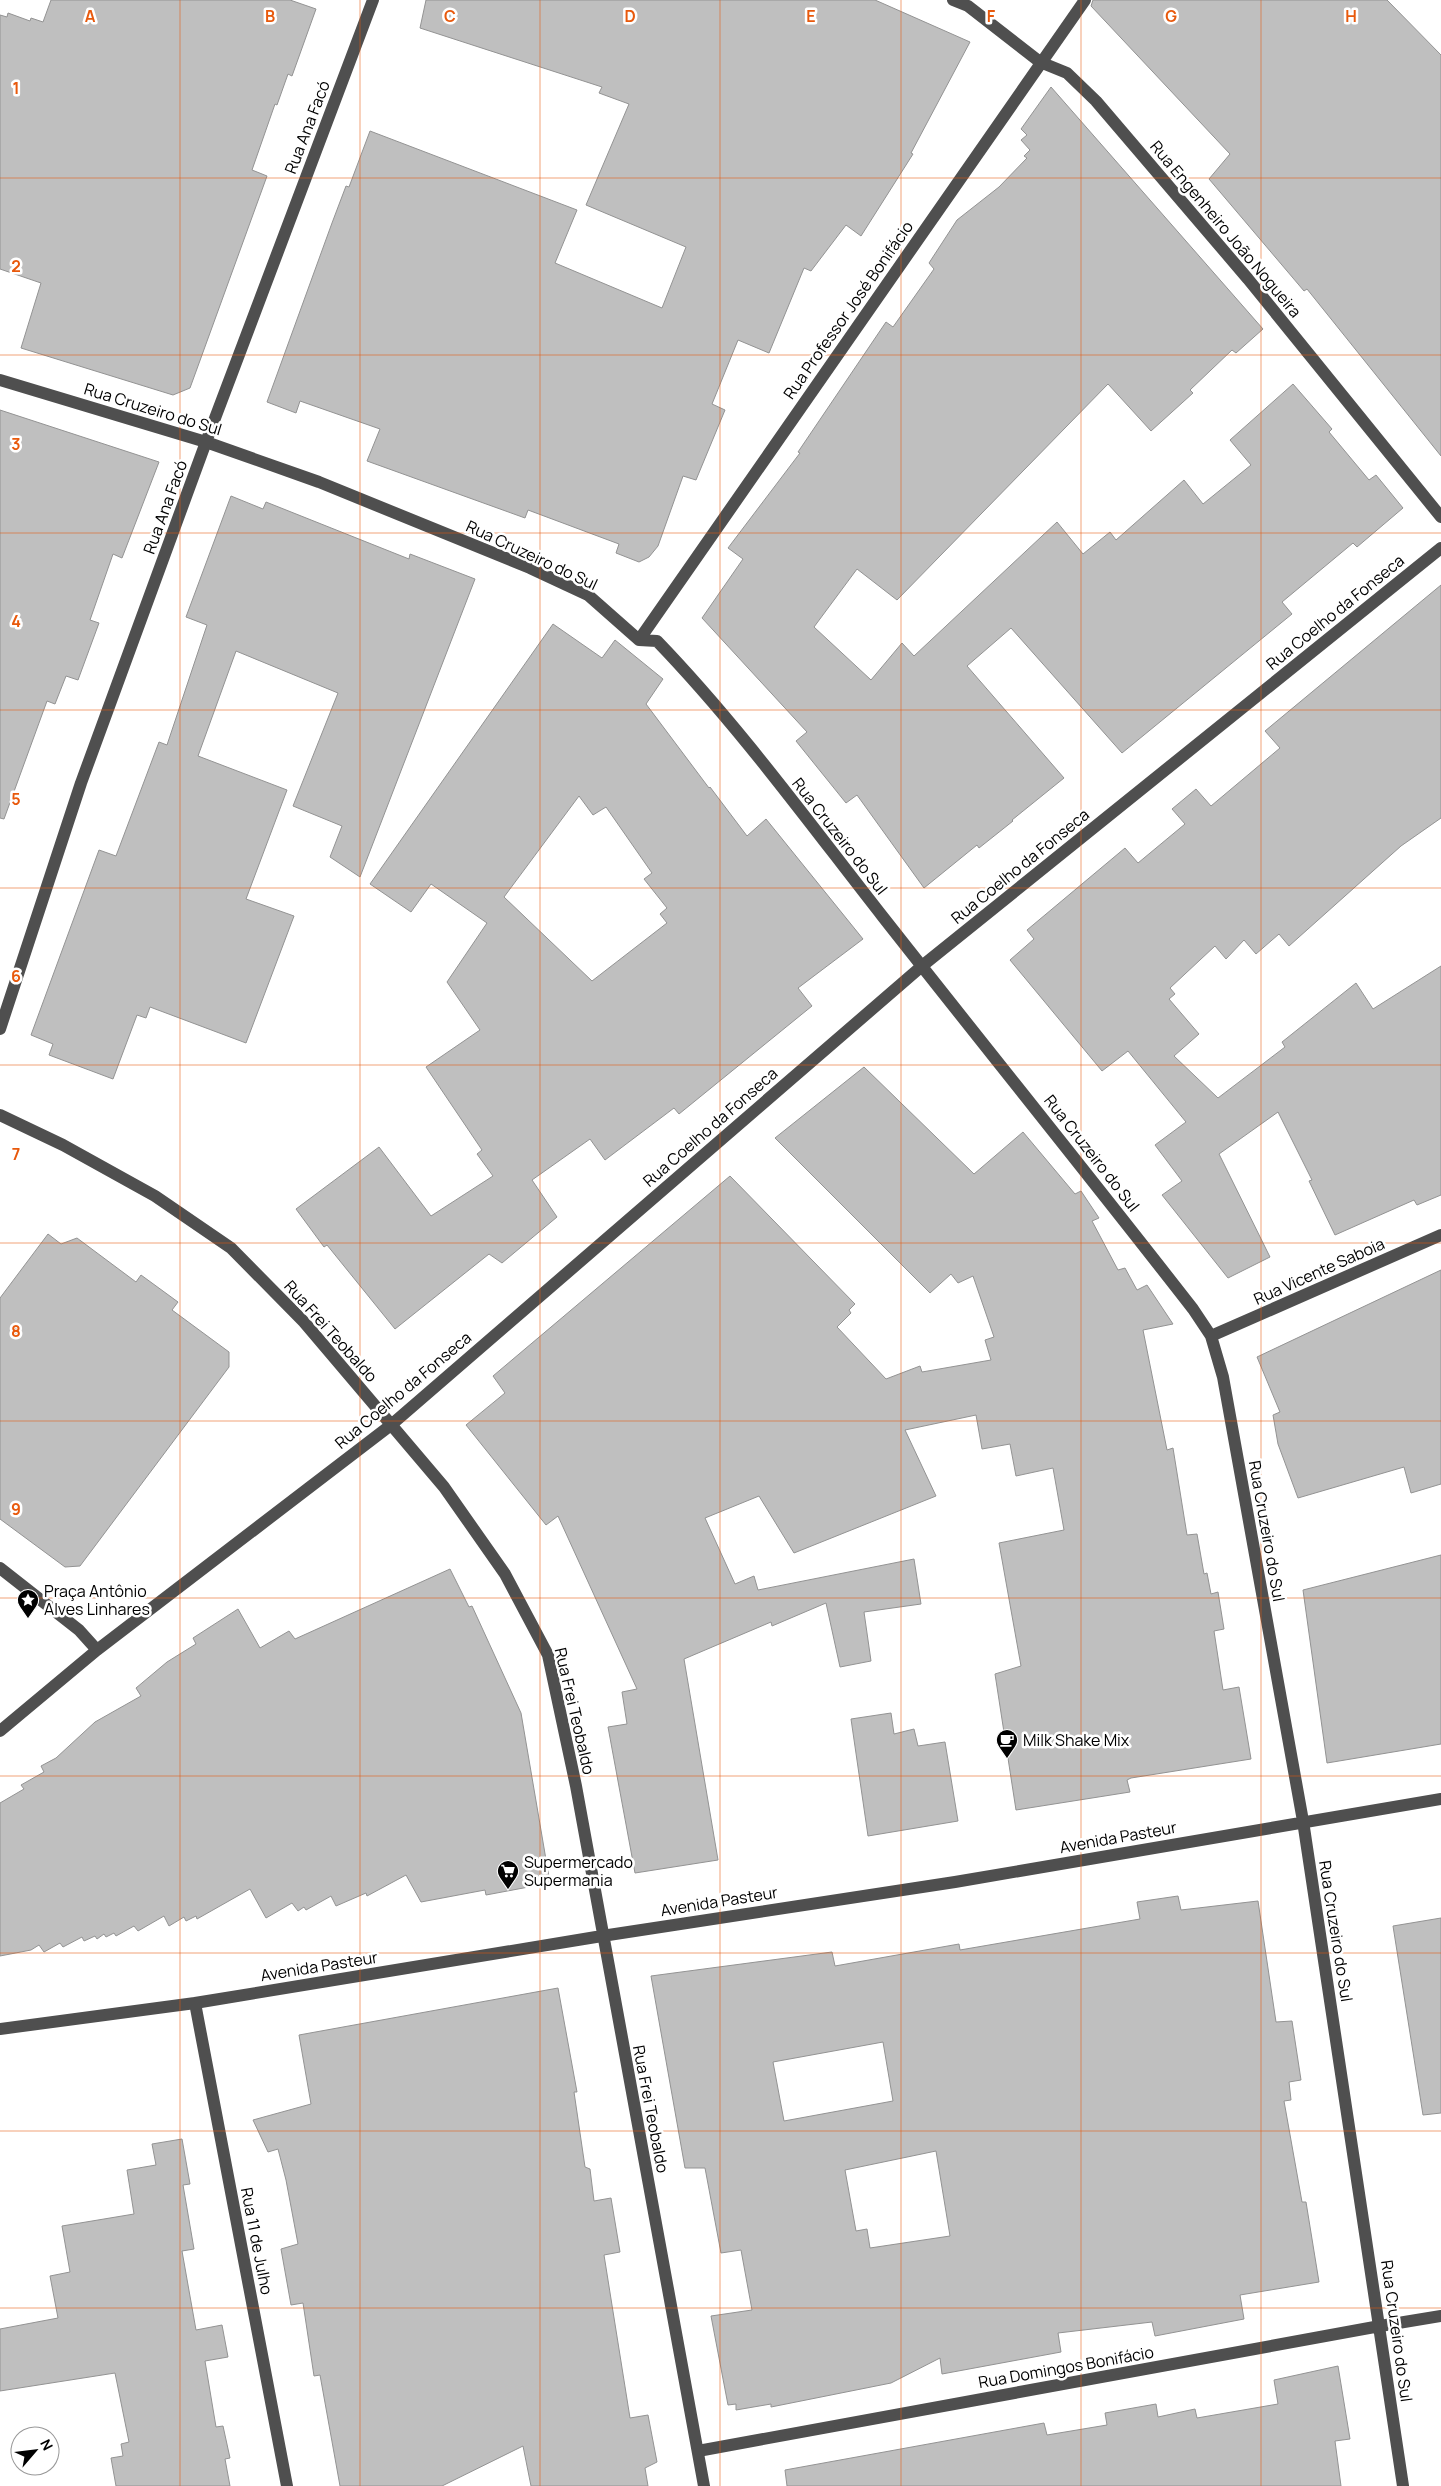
<svg xmlns="http://www.w3.org/2000/svg" width="1441" height="2486" viewBox="0 0 1441 2486" font-family="Manrope,sans-serif">
	<rect width="100%" height="100%" fill="#fff"/>
	<path fill="#bfbfbf" stroke="#939393" fill-rule="evenodd" d="M51,0h239l26,9 -24,67 -4,-2 -11,31 -2,-1 -23,66 15,6 -77,212 -17,7 -152,-47 20,-65 -41,-14v-254l7,2 1,-4 22,8 1,-3 12,4z
		M426,0h449l95,42 -59,111 2,1 -52,82 -15,-11 -35,46 -7,-3 -35,85 -31,-13 -26,64 13,6 -29,70 -13,-4 -25,70 -9,11 -10,5 -23,-9 3,-9 -91,-34 -3,8 -158,-57 13,-32 -80,-28 -4,12 -29,-11 65,-179 14,-37 3,1 21,-56 207,79 -22,53 107,45 24,-61 -100,-42 43,-101 -30,-11 3,-6 -182,-59z
		M1093,0h294l54,55v401l-134,-167 -3,2 -95,-112 21,-25 -139,-148z
		M1051,87l212,242 -27,24 -4,-3 -42,40 3,3 -42,38 -43,-47 -211,216 -40,-31 -43,58 57,53 31,-37 12,13 143,-134 26,32 27,-22 6,8 68,-60 19,24 48,-39 -21,-25 63,-56 39,45 -3,3 40,48 7,-5 27,33 -46,39 -4,-4 -71,59 10,12 -170,139 -111,-125 -44,38 97,112 -52,42 1,1 -34,27 -2,-3 -53,43 -67,-93 -11,8 -50,-62 11,-9 -105,-114 41,-59 -15,-11 72,-95 -2,-1 88,-130 7,5 41,-58 -5,-6 28,-43 42,-33 28,-29 -3,-2 6,-6 -9,-10 6,-5 -6,-6z
		M0,410l159,52 -37,96 -9,-4 -23,66 9,3 -21,57 -12,-4 -11,28 -8,-3 -43,118 -4,-1z
		M231,496l32,13 3,-7 143,57 1,-5 65,25 -115,298 -30,-20 12,-31 -49,-20 45,-113 -102,-42 -38,105 89,34 -41,109 48,17 -48,127 -96,-36 -4,11 -9,-3 -24,64 -64,-24 4,-11 -22,-9 68,-185 17,6 43,-114 8,3 40,-120 -21,-8z
		M1441,585v233l-40,28 -112,100 -10,-12 -23,20 -12,-14 -18,19 -11,-13 -45,42 5,6 -6,5 30,35 -25,22 44,42 67,-51 -3,-5 74,-59 17,26 68,-43v229l-24,10 -3,-5 -79,35 -26,-54 3,-1 -34,-68 -59,42 51,103 -42,21 -66,-83 20,-14 -27,-36 31,-23 -58,-71 -26,20 -92,-111 24,-21 -7,-9 98,-82 13,15 47,-39 -13,-15 24,-20 15,17 69,-58 -15,-17z
		M553,624l49,34 13,-18 48,39 -17,25 63,84 1,-1 37,49 19,-17 97,120 -65,49 14,18 -133,108 -5,-6 -69,52 -15,-21 -58,41 25,37 -55,46 -13,-9 -94,75 -68,-84 -3,2 -28,-38 83,-62 52,69 62,-40 -16,-22 5,-4 -56,-83 54,-37 -33,-48 40,-59 -56,-39 -20,28 -41,-28zM579,796l14,19 13,-8 46,66 -8,6 23,29 -7,6 7,9 -75,58 -88,-84z
		M864,1067l110,107 49,-42 52,62 6,-3 18,27 -7,3 26,49 7,-2 12,22 10,-5 26,39 -30,6 24,120 6,-2 14,87 10,-1 7,40 3,-1 4,21 7,-2 6,37 -10,2 9,59 16,-3 12,72 -120,19 -4,2 3,12 -114,18 -21,-136 26,-8 -22,-123 65,-13 -11,-62 -37,8 -6,-32 -28,5 -6,-34 -71,15 31,66 -142,57 -35,-57 -54,22 30,66 19,-8 4,14 156,-31 7,45 -57,8 7,49 -31,6 -14,-64 -54,23 -1,-4 -87,37 34,201 -83,13 -27,-146 19,-3 -5,-32 15,-3 -79,-173 -12,9 -80,-100 39,-32 -12,-17 237,-200 125,128 -6,6 2,3 -14,14 49,52 34,-13 2,6 69,-12 -6,-20 9,-3 -21,-61 -15,7 -7,-9 -21,19 -155,-155z
		M48,1234l13,10 16,-6 59,44 5,-7 37,27 -6,8 57,42v15l-149,199 -15,1 -65,-48v-221z
		M1441,1270v214l-30,9 -7,-26 -106,31 -20,-54 -5,-29 7,-3 -23,-55z
		M1441,1555v189l-114,19 -24,-173z
		M450,1569l19,38 3,-1 49,107 29,170 -64,12 -1,-5 -64,12 -15,-27 -39,21 -1,-3 -30,13 -5,-10 -25,14 -2,-3 -6,4 -6,-8 -26,15 -16,-29 -53,30 -1,-3 -10,5 -2,-4 -15,9 -5,-10 -26,15 -4,-5 -18,10 -2,-3 -8,4 -2,-3 -7,5 -2,-3 -11,5 -2,-4 -19,10 -3,-4 -16,9 -5,-7 -8,5 -31,6v-153l24,-14 -3,-4 23,-13 -3,-6 15,-8 39,-36 46,-26 -5,-8 31,-26 29,-18 -3,-6 45,-29 22,39 29,-17 6,8z
		M891,1713l3,21 20,-5 4,17 27,-4 13,79 -90,15 -17,-117z
		M1178,1896l3,14 77,-9 18,121 16,-1 9,59 -12,2 2,18 -7,1 18,101h4l13,80 -79,13 4,24 -89,17 -3,-14 -94,11 3,19 -119,22 -2,-16 -49,25 -120,24v-3l-35,6v-6l-8,1 -17,-89 41,-6 -11,-60 -20,3 -16,-85h-20l-34,-192 181,-24 3,14 124,-22 1,6 180,-31 -3,-17zM883,2042l10,59 -109,20 -11,-59zM936,2151l14,85 -80,12 -3,-19 -11,2 -11,-61z
		M1441,1918v195l-18,2 -30,-189z
		M558,1988l19,104h-3l11,75 5,2 4,32 17,-3 9,54 -16,3 26,163 18,-3 9,47 -12,6 3,18h-117l-8,-40 -81,40h-102l-20,-111 -6,1 -11,-73 -12,2 -10,-56 17,-5 -12,-64 -8,-31 -10,3 -15,-32 58,-16 -12,-69z
		M182,2139l8,45 -7,1 11,64 -12,2 14,79 26,-5 6,32 -23,4 11,66 7,-1 7,32 -5,1 5,27h-114l-5,-28 12,-2 -2,-12 8,-2 -14,-69 -115,18v-62l58,-11 -8,-42 20,-4 -8,-46 72,-12 -7,-44 29,-5 -4,-21z
		M1338,2366l12,73 -15,2 6,45h-554l-2,-16 259,-47 3,12 60,-10 -2,-12 51,-9 2,13 37,-8 2,9 81,-14 -4,-24z"/>
	<g fill="none" stroke-linecap="round" stroke-linejoin="round">
		<path stroke="#4f4f4f" stroke-width="12" d="M953,0l15,6 72,56 27,11 29,28 152,178 193,238
			M0,380l206,62 113,40 211,86 58,27 51,45 18,1c82,85 153,183 226,276 103,131 208,261 310,392l18,27 12,41 80,444 100,665
			M639,640l446,-640
			M0,1029l81,-246 125,-341 167,-442
			M0,1115l63,30 92,51 76,52 73,74 140,165 61,87 43,81 28,131 128,700
			M1211,1336l230,-101
			M0,1568l79,62 18,20
			M0,1731l97,-81 294,-225 531,-459 519,-418
			M195,2003l92,483
			M0,2029l195,-26 407,-67 353,-54 486,-83
			M698,2451l682,-125 61,-10"/>
	</g>
	<path fill="none" stroke="#e8590c" stroke-width="1" stroke-opacity="0.55" d="M180,0v2486M360,0v2486M540,0v2486M720,0v2486M901,0v2486M1081,0v2486M1261,0v2486M0,178h1441M0,355h1441M0,533h1441M0,710h1441M0,888h1441M0,1065h1441M0,1243h1441M0,1421h1441M0,1598h1441M0,1776h1441M0,1953h1441M0,2131h1441M0,2308h1441"/>
	<defs>
		<g id="sight-pin" transform="scale(1.125)"><path d="M0 17L-7.5 6A9.5 9.5 0 1 1 7.5 6Z" fill="#000" stroke="#fff"/><path d="M0-6L1.8-2.2L6-1.7L2.9 1.2L3.7 5.4L0 3.3L-3.7 5.4L-2.9 1.2L-6-1.7L-1.8-2.2Z" fill="#fff"/></g>
		<g id="cafe-pin" transform="scale(1.125)"><path d="M0 17L-7.5 6A9.5 9.5 0 1 1 7.5 6Z" fill="#000" stroke="#fff"/><path d="M-5.5-4.5H6V0H3Q3 3.5 0 3.5H-2.5Q-5.5 3.5-5.5 0ZM3-3.2v2h1.7v-2ZM-6 4.5H4V6H-6Z" fill="#fff"/></g>
		<g id="supermarket-pin" transform="scale(1.125)"><path d="M0 17L-7.5 6A9.5 9.5 0 1 1 7.5 6Z" fill="#000" stroke="#fff"/><path d="M-6-5.5h2.5l.6 2H6L4.5 2H-2.5L-4.4-4H-6ZM-1.5 3.2a1.3 1.3 0 1 0 .1 0ZM3 3.2a1.3 1.3 0 1 0 .1 0Z" fill="#fff"/></g>
	</defs>
	<g fill-rule="evenodd">
		<use href="#sight-pin" x="28" y="1600"/>
		<use href="#cafe-pin" x="1007" y="1740"/>
		<use href="#supermarket-pin" x="508" y="1871"/>
	</g>
	<g text-anchor="middle" stroke-width="5" stroke-linejoin="round" paint-order="stroke">
		<g font-size="16" fill="#000" stroke="#fff">
			<text transform="translate(307 127) rotate(-69)" y="6">Rua Ana Facó</text>
			<text transform="translate(1226 229) rotate(50)" y="6">Rua Engenheiro João Nogueira</text>
			<text transform="translate(848 310) rotate(-55)" y="6">Rua Professor José Bonifácio</text>
			<text transform="translate(153 409) rotate(17)" y="6">Rua Cruzeiro do Sul</text>
			<text transform="translate(165 507) rotate(-70)" y="6">Rua Ana Facó</text>
			<text transform="translate(532 555) rotate(25)" y="6">Rua Cruzeiro do Sul</text>
			<text transform="translate(1335 612) rotate(-39)" y="6">Rua Coelho da Fonseca</text>
			<text transform="translate(840 836) rotate(52)" y="6">Rua Cruzeiro do Sul</text>
			<text transform="translate(1020 866) rotate(-39)" y="6">Rua Coelho da Fonseca</text>
			<text transform="translate(710 1127) rotate(-41)" y="6">Rua Coelho da Fonseca</text>
			<text transform="translate(1092 1153) rotate(52)" y="6">Rua Cruzeiro do Sul</text>
			<text transform="translate(1319 1271) rotate(-24)" y="6">Rua Vicente Saboia</text>
			<text transform="translate(331 1331) rotate(48)" y="6">Rua Frei Teobaldo</text>
			<text transform="translate(403 1390) rotate(-40)" y="6">Rua Coelho da Fonseca</text>
			<text transform="translate(1267 1531) rotate(80)" y="6">Rua Cruzeiro do Sul</text>
			<text transform="translate(575 1711) rotate(77)" y="6">Rua Frei Teobaldo</text>
			<text transform="translate(1118 1837) rotate(-10)" y="6">Avenida Pasteur</text>
			<text transform="translate(719 1901) rotate(-9)" y="6">Avenida Pasteur</text>
			<text transform="translate(1336 1931) rotate(81)" y="6">Rua Cruzeiro do Sul</text>
			<text transform="translate(319 1966) rotate(-9)" y="6">Avenida Pasteur</text>
			<text transform="translate(651 2109) rotate(79)" y="6">Rua Frei Teobaldo</text>
			<text transform="translate(257 2241) rotate(79)" y="6">Rua 11 de Julho</text>
			<text transform="translate(1397 2331) rotate(82)" y="6">Rua Cruzeiro do Sul</text>
			<text transform="translate(1066 2367) rotate(-10)" y="6">Rua Domingos Bonifácio</text>
		</g>
		<g font-size="16" fill="#000" stroke="#fff" text-anchor="start">
			<text x="44" y="1597">Praça Antônio<tspan x="44" dy="18">Alves Linhares</tspan></text>
			<text x="1023" y="1746">Milk Shake Mix</text>
			<text x="524" y="1868">Supermercado<tspan x="524" dy="18">Supermania</tspan></text>
		</g>
	</g>
	<g font-size="16" text-anchor="middle" font-weight="bold" fill="#e8590c" stroke="#fff" stroke-width="5" stroke-linejoin="round" paint-order="stroke">
		<text x="90" y="22">A</text>
		<text x="270" y="22">B</text>
		<text x="450" y="22">C</text>
		<text x="630" y="22">D</text>
		<text x="811" y="22">E</text>
		<text x="991" y="22">F</text>
		<text x="1171" y="22">G</text>
		<text x="1351" y="22">H</text>
		<text x="16" y="94">1</text>
		<text x="16" y="272">2</text>
		<text x="16" y="450">3</text>
		<text x="16" y="627">4</text>
		<text x="16" y="805">5</text>
		<text x="16" y="982">6</text>
		<text x="16" y="1160">7</text>
		<text x="16" y="1337">8</text>
		<text x="16" y="1515">9</text>
	</g>
	<g transform="translate(35 2451) rotate(62)"><circle r="24" fill="#ffffff" stroke="#999999"/>
	<path d="M0-4L9 19L0 12L-9 19Z" fill="#000000"/>
	<text y="-8" font-size="14" font-weight="bold" text-anchor="middle" fill="#000000">N</text>
	</g>
</svg>
